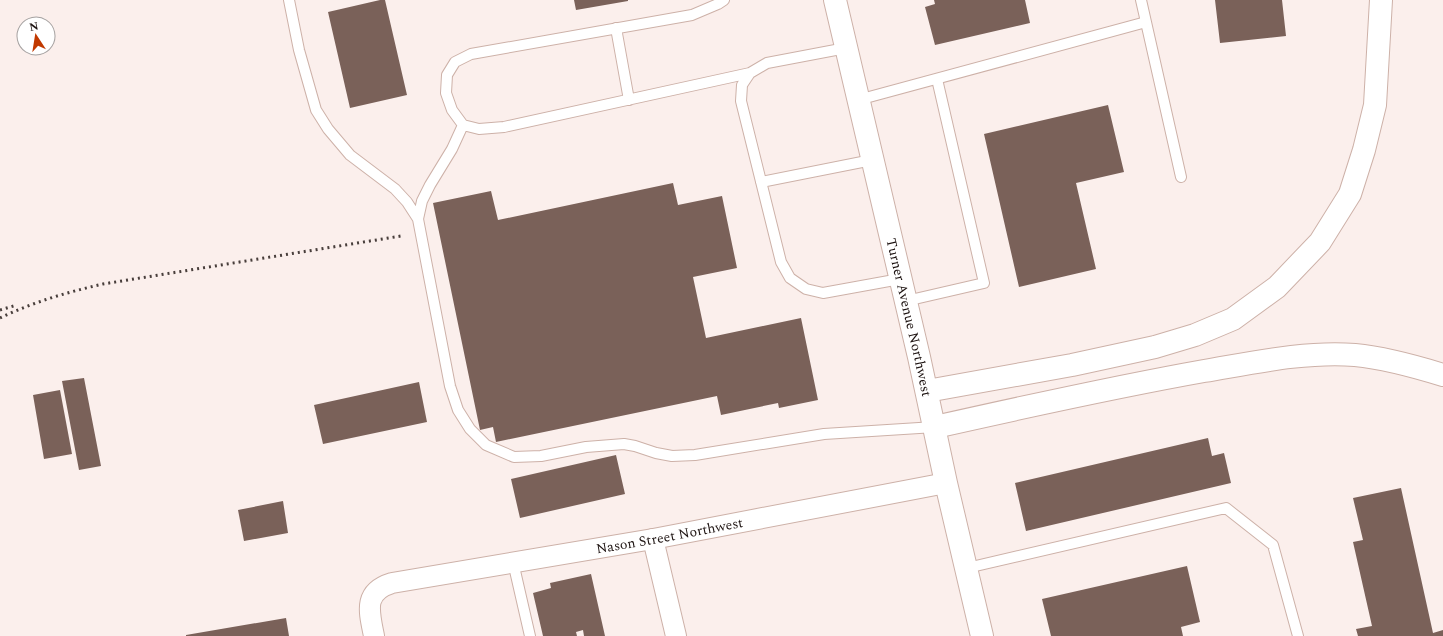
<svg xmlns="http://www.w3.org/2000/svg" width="1443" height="636" viewBox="0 0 1443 636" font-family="Spectral,serif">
	<rect width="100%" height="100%" fill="#fbefec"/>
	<path fill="#7a6159" d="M380,0h5l22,95 -57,13 -22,-96z
		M574,0h54v1l-52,9z
		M934,0h91l5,23 -95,22 -10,-38 10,-3z
		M1215,0h67l4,36 -66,7z
		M1108,105l16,67 -48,11 20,86 -77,18 -35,-153z
		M673,183l5,22 44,-9 15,72 -44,9 13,61 95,-20 17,82 -39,8 -1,-5 -57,12 -4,-19 -221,46 -3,-15 -13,3 -47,-227 58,-12 7,29z
		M84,378l17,88 -22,4 -17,-89z
		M419,382l8,40 -104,22 -9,-39z
		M60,390l12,64 -28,5 -11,-64z
		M1208,438l4,18 12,-3 7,30 -205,48 -11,-48z
		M616,455l9,39 -105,24 -9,-39z
		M1401,488l32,145 10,-3v6h-85l-2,-7 16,-3 -19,-84 10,-2 -10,-42z
		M283,501l5,32 -44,8 -6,-31z
		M1187,566l13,56 -19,5 2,9h-132l-9,-37z
		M591,574l14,62h-21l-1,-6 -7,2 1,4h-34l-10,-43 18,-5 -1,-5z
		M286,618l3,18h-103v-1z"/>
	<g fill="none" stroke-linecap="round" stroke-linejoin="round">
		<g stroke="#cdb1a8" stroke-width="12">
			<path id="service" d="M289,0l10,50 17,60 12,19 22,26 45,34 12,13 11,17
				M724,0l-6,4 -26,11 -221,39 -16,8 -8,13 -1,18 6,17 11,15 16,4 25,-2 246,-54
				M1146,22l35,155
				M616,28l13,72
				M846,48l-79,15 -17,10 -8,12 -1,16 40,161 9,16 16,11 17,4 77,-14
				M858,100l288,-78 -5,-22
				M463,125l-11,24 -22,36 -8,16 -4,18 32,167 8,24 12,19 16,16 28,12 27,-1 45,-9 38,-3 11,2 21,7 16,3 23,-1 129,-21 111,-7
				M761,182l111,-22
				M906,301l78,-18 -47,-204
				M513,562l17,74
				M967,568l259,-60 47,37 25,91"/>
		</g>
		<g stroke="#cdb1a8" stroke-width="22">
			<g id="minor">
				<path d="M653,539l23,97"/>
				<path id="s1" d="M374,636c-5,-25 -11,-44 18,-53l261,-44 293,-56"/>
			</g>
		</g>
		<g stroke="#cdb1a8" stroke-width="24">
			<g id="tertiary">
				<path id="s2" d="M835,0l84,357 27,126 36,153"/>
			</g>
		</g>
		<g stroke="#cdb1a8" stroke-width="24">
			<path id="motorway" d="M927,391l145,-26 83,-18 40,-12 38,-16 44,-32 43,-45 30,-48 14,-44 11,-45 6,-105
				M935,427c89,-20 179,-40 269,-56 48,-8 102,-20 151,-16 30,3 59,11 88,20"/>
		</g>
		<use href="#service" stroke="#fff" stroke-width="10"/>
		<use href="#minor" stroke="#fff" stroke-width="20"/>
		<use href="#tertiary" stroke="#fff" stroke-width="22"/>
		<use href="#motorway" stroke="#fff" stroke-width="22"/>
		<path stroke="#483e3b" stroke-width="3" stroke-dasharray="2 4" stroke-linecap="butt" d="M0,310l17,-5
			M0,318c33,-16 68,-26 103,-34l298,-48"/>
	</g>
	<g text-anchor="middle" stroke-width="4" stroke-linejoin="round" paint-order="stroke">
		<g font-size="14" fill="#1d1311" stroke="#fff">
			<text dy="5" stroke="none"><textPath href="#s2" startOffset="326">Turner Avenue Northwest</textPath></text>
			<text dy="5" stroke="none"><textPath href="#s1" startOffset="346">Nason Street Northwest</textPath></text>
		</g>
	</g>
	<g transform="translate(36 36) rotate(348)"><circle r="19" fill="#ffffff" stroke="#a5a1a0"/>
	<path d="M0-3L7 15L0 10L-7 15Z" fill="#c13900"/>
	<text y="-6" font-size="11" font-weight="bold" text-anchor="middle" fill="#1d1311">N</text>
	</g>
</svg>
